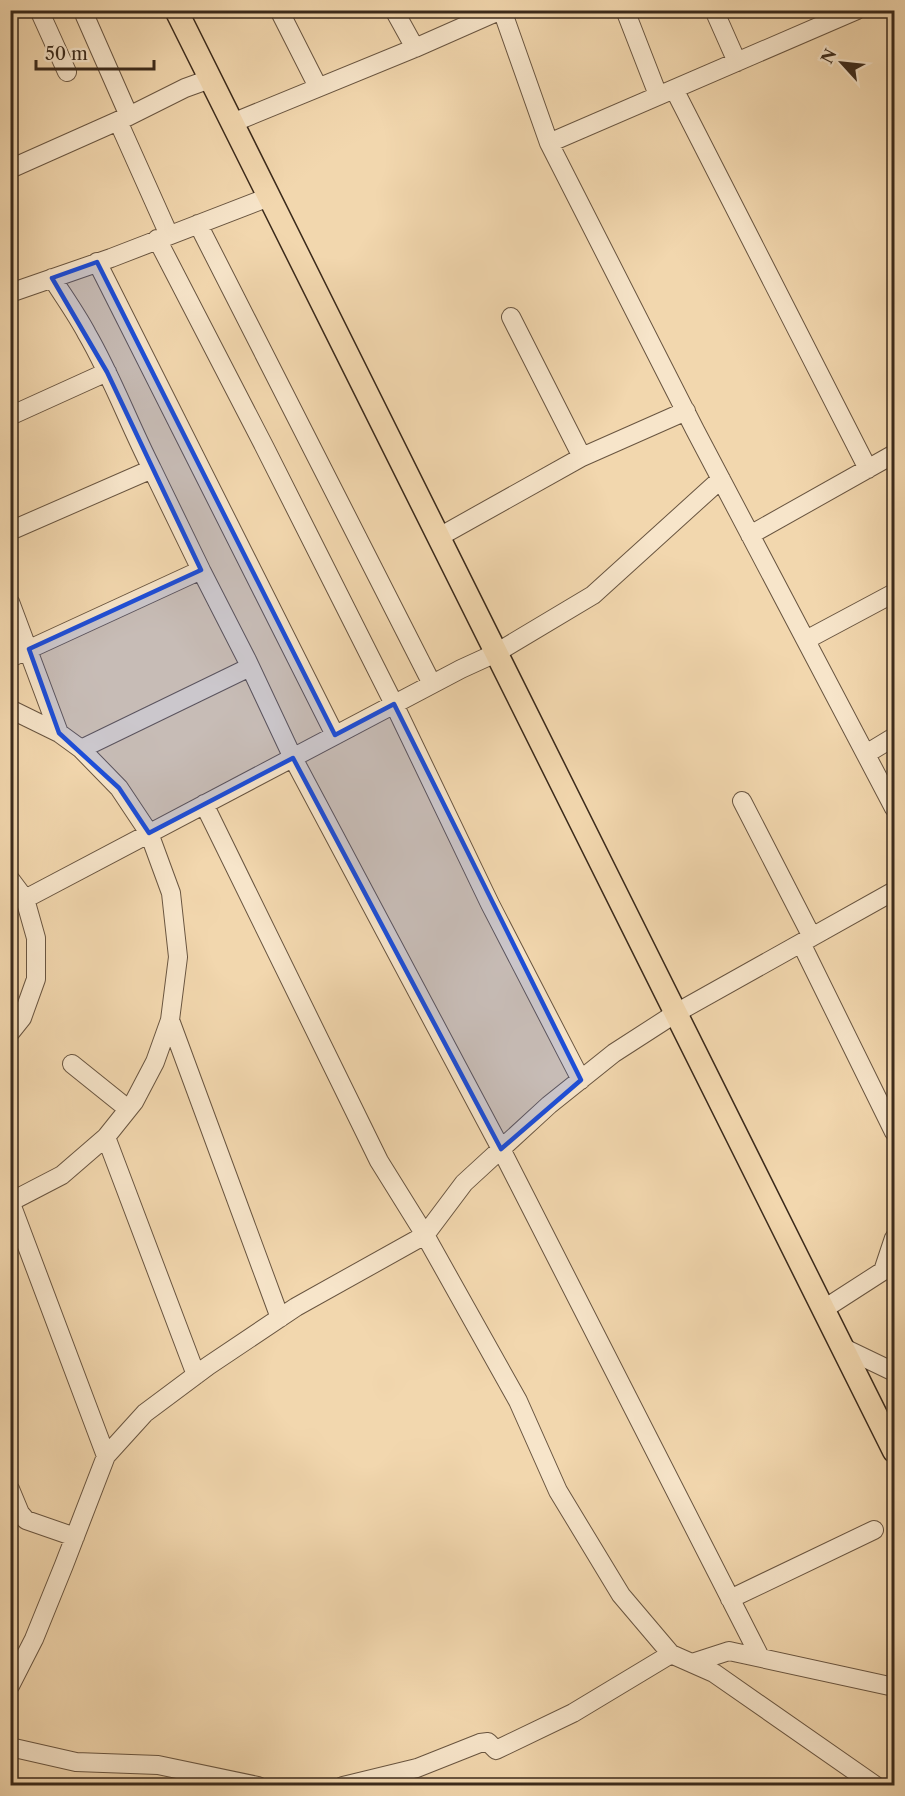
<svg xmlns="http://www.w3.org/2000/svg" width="905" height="1796" viewBox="0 0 905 1796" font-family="'Libre Caslon Text',serif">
	<rect width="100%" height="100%" fill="#f2d7ae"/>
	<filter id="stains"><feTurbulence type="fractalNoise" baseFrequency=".00333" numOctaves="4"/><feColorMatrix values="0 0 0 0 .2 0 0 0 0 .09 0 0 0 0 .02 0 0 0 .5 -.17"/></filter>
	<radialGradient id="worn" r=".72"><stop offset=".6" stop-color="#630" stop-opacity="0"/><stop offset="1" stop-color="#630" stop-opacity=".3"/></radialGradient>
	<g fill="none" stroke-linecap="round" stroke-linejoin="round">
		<g stroke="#695540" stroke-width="20">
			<path id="minor" d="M39,10l28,62
				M279,10l39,77
				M394,10l21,38
				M502,10l47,133 146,287 199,378
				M625,10l33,85
				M714,10l23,52
				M85,16l44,100
				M674,89l194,380
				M118,121l51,114
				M232,123l183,-75 86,-38
				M549,143l308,-133
				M10,169l119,-53 56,-28 25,-9
				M198,224l234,460
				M157,239l107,207 130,258 96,200 91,176
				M97,262l238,473
				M10,293l101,-35 158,-61
				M511,317l71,140
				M10,416l97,-44
				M10,531l142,-62c-23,-45 -40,-92 -65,-135 -10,-19 -23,-37 -35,-56
				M750,535l144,-81
				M439,537l143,-80 104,-46
				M201,570l46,90 46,98 208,391 259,508
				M10,602l49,131
				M806,640l88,-47
				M10,658l191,-88 -49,-101
				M10,709l49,24 22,16 38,39 30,45 22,60 7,64 -8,63 -15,42 -21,40 -28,35 -44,38 -52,27
				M81,749l169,-82
				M866,754l28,-17
				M742,801l70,136
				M204,804l175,357 46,74 93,166 40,90 63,104 50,59 -98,59 -77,37 -8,-8 -8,1 -63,25 -74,18
				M10,879l15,20 11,39v41l-14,39 -12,15
				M25,899l436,-230 35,-16 97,-58 128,-116
				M801,943l93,189
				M170,1020l110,298
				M72,1064l56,45
				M106,1137l90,238
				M10,1201l96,255
				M824,1309l59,-38 11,-33
				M842,1347l52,25
				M10,1489l10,24 6,7 49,17
				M730,1599l144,-69
				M671,1654l43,19 162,113
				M692,1663l37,-12 165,36
				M10,1686l24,-47 30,-74 42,-109 39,-43 63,-47 88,-59 129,-72 39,-52 85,-78 65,-52 62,-40 218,-122
				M10,1747l66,15 82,3 100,21"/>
		</g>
		<g stroke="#3b2a1b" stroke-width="25">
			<path id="major" d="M176,10l718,1441"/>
		</g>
		<use href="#minor" stroke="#f7e5ca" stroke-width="18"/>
		<use href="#major" stroke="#f2d7ae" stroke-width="22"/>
	</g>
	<path fill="#1d4ed8" fill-opacity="0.2" stroke="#1d4ed8" stroke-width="4.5" stroke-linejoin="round" d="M97,262l238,473 59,-31 187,376 -80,69 -208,-391 -144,75 -30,-45 -60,-55 -30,-84 172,-79 -94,-198 -55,-94z"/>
	<rect width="905" height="1796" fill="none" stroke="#f2d7ae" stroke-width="36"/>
	<rect x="12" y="12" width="881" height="1772" fill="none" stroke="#3b2a1b" stroke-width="3"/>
	<rect x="18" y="18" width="869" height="1760" fill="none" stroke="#3b2a1b" stroke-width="1.5"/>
	<g transform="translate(842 63) rotate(297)" stroke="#f7e5ca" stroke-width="4.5" paint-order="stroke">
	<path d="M0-4.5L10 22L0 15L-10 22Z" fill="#3b2a1b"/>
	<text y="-9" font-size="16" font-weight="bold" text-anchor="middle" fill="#3b2a1b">N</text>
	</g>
	<path d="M36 60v9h118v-9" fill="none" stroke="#3b2a1b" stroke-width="3"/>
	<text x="45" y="60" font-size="18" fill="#3b2a1b" stroke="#f7e5ca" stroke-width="4.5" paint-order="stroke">50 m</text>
	<rect width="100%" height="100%" filter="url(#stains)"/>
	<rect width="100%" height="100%" fill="url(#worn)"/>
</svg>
